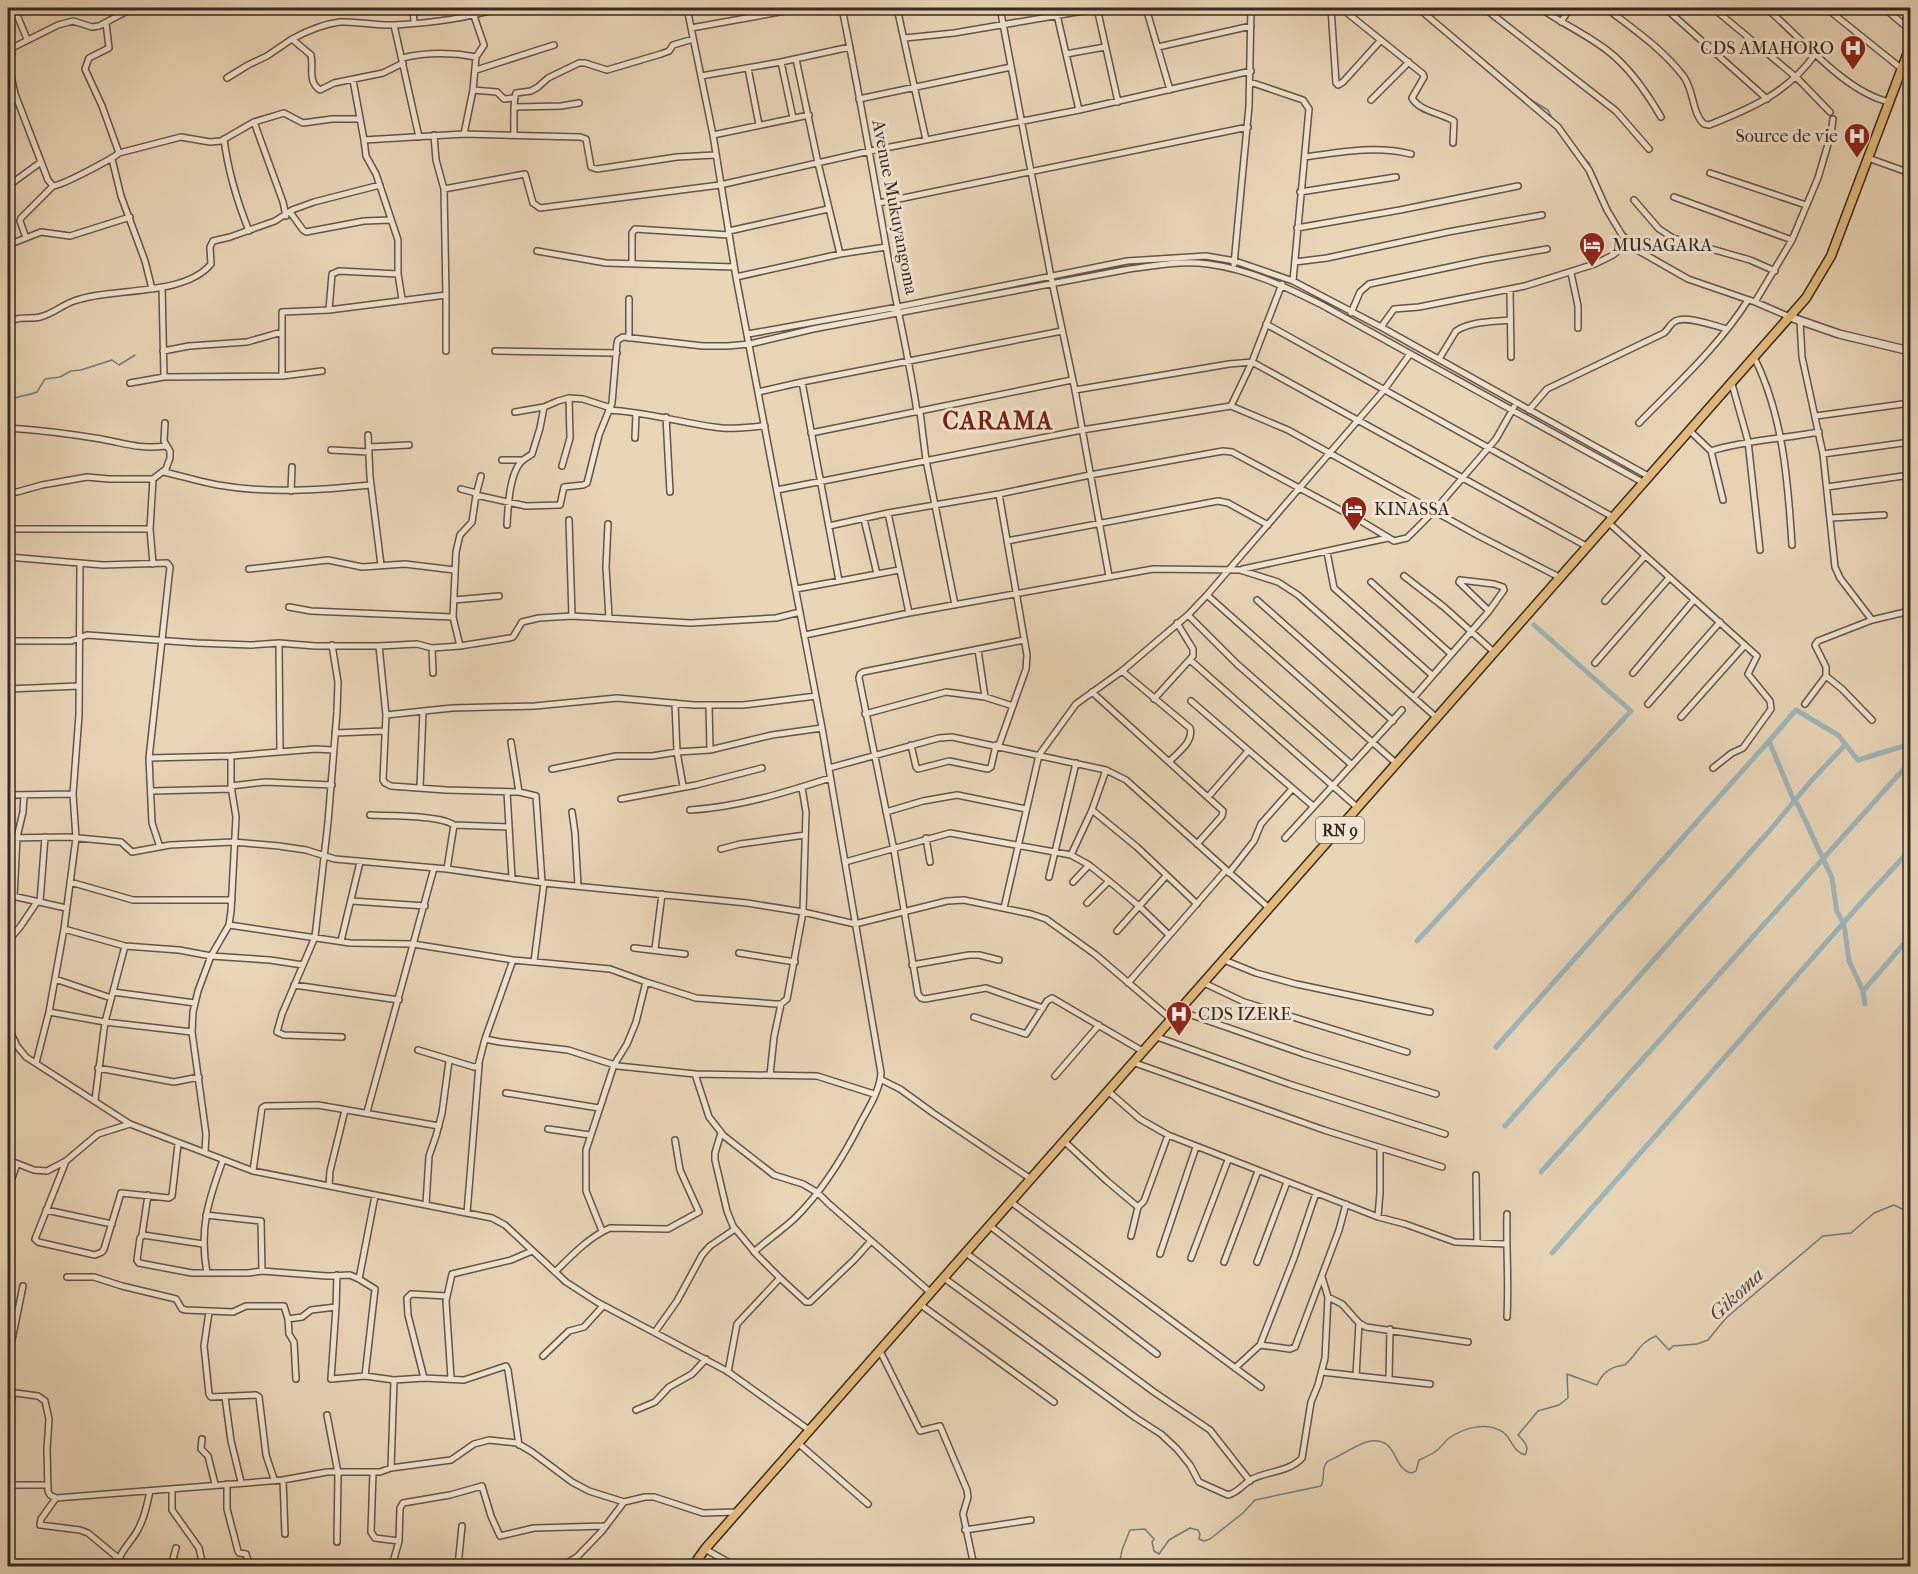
<svg xmlns="http://www.w3.org/2000/svg" width="1918" height="1574" viewBox="0 0 1918 1574" font-family="'IM FELL French Canon',serif">
	<rect width="100%" height="100%" fill="#e9d6b7"/>
	<filter id="stains"><feTurbulence type="fractalNoise" baseFrequency=".00333" numOctaves="4"/><feColorMatrix values="0 0 0 0 .2 0 0 0 0 .09 0 0 0 0 .02 0 0 0 .5 -.17"/></filter>
	<radialGradient id="worn" r=".72"><stop offset=".6" stop-color="#630" stop-opacity="0"/><stop offset="1" stop-color="#630" stop-opacity=".3"/></radialGradient>
	<g fill="none" stroke-linecap="round" stroke-linejoin="round">
		<path stroke="#747e7e" stroke-width="1.5" d="M1531,100l17,10 5,10
			M1582,156l8,8
			M8,402c11,-8 17,-5 29,-10l8,-13 15,-2 11,-6 10,-1 31,-10 7,5 16,-10
			M1119,1566l3,-16 8,-20 15,-1 9,10 -2,3 2,9 5,3 10,-14 21,-12 8,2 2,4 -1,5 5,2 6,-2 33,-26 12,-13 66,-14c5,-9 -1,-17 7,-25 13,-5 32,-19 43,-20 28,-3 21,29 41,32l4,-2 3,-11c6,-3 12,-5 17,-9 5,-3 8,-9 13,-13 15,-10 37,-17 54,-6 9,7 10,20 22,23 5,-8 -1,-14 -7,-20l20,-24 21,-6 9,-7 -1,-24 30,11c5,-12 15,-19 28,-20 13,-12 14,-22 31,-29l13,14 4,-4 24,-2 11,-4 18,-22 97,-82 28,-3 23,-20 20,-8 16,8"/>
		<path stroke="#9eb6bb" stroke-width="5" d="M1417,941l214,-230 -97,-86
			M1863,991l47,-54
			M1865,1004l-2,-13 -14,-30 -5,-37 -7,-12 -5,-34 -34,-73 -4,-4 -25,-60 27,-31 42,25 20,25 52,-16
			M1496,1047l273,-306
			M1505,1126l266,-297 40,-48 34,-36
			M1541,1172l369,-410
			M1552,1253l309,-350 49,-53"/>
		<g stroke="#625548" stroke-width="8">
			<path id="minor" d="M22,8l-5,7 10,24
				M413,8l1,15
				M687,8l26,127 23,142 86,451 59,345c-1,16 -11,33 -19,47 -18,36 -39,71 -68,99 -13,12 -27,21 -40,33
				M842,8c16,79 30,158 44,238 9,55 23,110 31,166
				M897,8l29,132
				M1000,8l51,269 24,113 34,186
				M1097,8l21,94
				M1146,8l24,82
				M1331,8l5,75 2,2 5,-3 38,-42
				M1341,8l82,66 1,3 -12,21c7,13 29,15 42,23l-1,22
				M1418,8l140,119 31,43 18,40 15,25 17,16 49,28 67,23 35,15
				M1484,8l132,103 33,38
				M1540,8c21,15 46,26 68,43 22,17 39,42 53,66
				M1606,8c27,21 57,41 78,69 10,14 8,36 20,47l5,1c43,-17 80,-33 107,-72
				M1665,8l102,91
				M1713,8l84,70 33,34
				M1766,8c36,30 77,83 123,94
				M1826,8l76,61
				M1884,8l26,22
				M1057,15l22,95
				M1561,22l9,-14
				M106,23l3,25 -20,10 -4,11 17,37 17,47 62,-16 29,5 11,-1 33,-19 29,80 3,14
				M394,25l25,112
				M691,28l111,-20
				M905,38l49,-5 147,-25
				M292,39c15,-8 31,-15 48,-17 18,-1 37,4 55,3 35,-2 71,-6 104,-17
				M1158,47l93,-21
				M9,49l3,5 -4,8 7,32 33,86 5,6c8,0 59,-27 66,-33
				M8,50l50,-25 15,-4 19,6 7,-1 34,-18
				M1066,54l39,-7
				M402,58c26,-6 48,-6 74,-1
				M796,59l22,104 22,91
				M781,62l12,56
				M748,68l11,57
				M476,70l78,-25
				M701,76l80,-14 69,-15
				M227,78l21,-13 19,-9 25,-17 19,16c3,13 -4,26 9,35l14,-7 49,-10 20,-10
				M353,80l11,60
				M1250,82l53,18 6,9 -16,172
				M473,90l24,2 7,7 10,-1
				M859,99l152,-32
				M1371,100l38,-38
				M515,107l46,-1 18,-3
				M254,122l30,-9 19,10 29,-4h27
				M464,134l9,-44 3,-33 8,-12 -10,-29
				M514,135c0,-10 -1,-35 2,-42l15,-2 7,-4 10,-9 31,-15h6l22,7 54,-16 8,-3 4,-6 20,-6
				M713,135l96,-20
				M224,139c4,32 13,62 25,92
				M1305,157c35,-5 71,-12 106,-3
				M1868,158l42,15
				M112,159l9,37 24,65 7,28
				M1710,173l96,32
				M8,186l33,-24
				M444,189l81,-15 8,29 7,5 180,-23 150,-34 209,-41 172,-39
				M1300,192l96,-15
				M1674,197l118,43
				M1634,200l25,29 14,9 77,22 25,11
				M879,203l369,-76
				M290,212l13,18 3,2 58,-11 27,-1
				M1297,228l103,-18 118,-24
				M729,231l99,-22
				M26,238l-6,-17 1,-3 32,-32
				M8,245l33,-13 29,4 60,-19
				M537,251l69,12 128,4
				M1295,262l32,-4 121,-26 94,-17
				M632,264v-31l3,-4 94,6
				M1234,264l15,-158 2,-98
				M1571,273l7,33v22
				M736,277l104,-23 46,-7
				M162,287l2,90
				M1510,290l1,67
				M446,295v56
				M402,299l-4,-25v-34l-22,-66 -10,-18 -2,-16 100,-6 116,3 6,2 5,28 6,2 80,-12 38,-2
				M1755,302l37,-62 26,-62 13,-44 2,-15
				M329,310l3,-36 7,-3 59,3
				M1351,313l9,-21 9,-8 114,-24 64,-11
				M1800,321l2,36 21,97 12,113 5,11 32,42
				M1266,324l347,193
				M8,327c5,-13 20,-7 32,-10 13,-3 22,-12 34,-16 37,-14 110,-4 137,-37l-1,-17 3,-6 17,-4 45,-16 17,-11 22,-8 66,-17
				M1381,327l13,-18 25,-2 106,-21 70,-22 18,-9 16,-13
				M748,334l150,-27 229,-46 79,-5 29,5 58,20 88,46 269,150
				M629,338v-39
				M163,351l26,-5 58,-4 35,-10
				M495,351l122,2
				M1754,357c29,58 34,124 38,188
				M1439,359l17,-28c15,-10 37,-9 54,-11
				M282,376v-64l47,-2 117,-15 -2,-106 -8,-29 -2,-25
				M802,382l37,199
				M130,383l34,-6 118,-1 40,-5
				M1732,384l16,57 12,109
				M1075,390l154,-26 23,-2 336,185
				M758,392l44,-10 260,-51
				M1231,406l21,-44 30,-78
				M609,410c39,2 75,14 113,18 14,1 28,-1 43,-2
				M1529,410l18,-21 117,-56c4,-3 6,-9 10,-11 10,-8 41,4 53,7
				M515,412l29,-5 14,-6 11,-3 14,1 28,9
				M920,412l6,48 29,145
				M1816,416l94,-13
				M666,417l4,75
				M1639,423c38,-39 80,-77 109,-123
				M8,428c31,2 63,6 93,11 27,5 37,10 65,7
				M1690,431l21,20 12,49
				M811,433l261,-53
				M368,435l2,42 11,88
				M635,438l1,-25
				M369,447l40,-2
				M331,450l38,2
				M1711,451c35,-11 71,-12 108,-19
				M1823,454l87,-12
				M502,460h19
				M562,466l8,-28 -1,-40
				M164,472c18,4 36,10 54,13 51,9 102,5 153,0
				M1827,487l83,-12
				M461,489l15,4
				M777,490l305,-60 149,-24 57,24 191,106 82,42
				M291,491l1,-24
				M8,492h9l25,-7 45,-8 22,2h44
				M999,494l28,161 -1,14 -27,76
				M476,495l5,-19
				M888,513l21,100
				M1831,518l53,-3
				M864,519l13,55
				M569,520l3,96
				M1609,523l148,133 -9,18 22,27 1,8 -28,39 -11,5 -19,15
				M608,524l-2,43 3,51
				M507,525c1,-17 2,-48 13,-62 3,-4 8,-6 12,-9l8,-26 4,-21
				M829,526l59,-13 111,-19 91,-19 133,-24 9,1 129,69 33,20 13,-3 27,-27 62,-72 18,-32
				M8,529h142
				M1007,541l211,-40 10,2 40,22
				M1327,552l7,36 98,87
				M8,557l95,8 64,-2 3,4 -21,191 3,65 8,24
				M153,564l-3,-35 3,-50 13,-10 4,-11v-7l-6,-10 1,-18
				M249,569l79,-9 34,7 43,-3 49,6
				M1243,569l145,-31
				M1404,576l40,31 51,46
				M1460,580l-1,2 30,29
				M1371,582l79,71
				M796,589l103,-19
				M1207,595l190,169
				M454,600l45,-4
				M1257,600l136,121
				M1605,601l39,-44
				M289,607l22,4 142,6
				M1188,615l49,49 115,101
				M805,635l104,-22 244,-44 87,1 38,12 20,13 139,123
				M1024,640l-161,32 -3,2 -1,4 35,172 24,144 3,4 4,1 61,-11 57,20
				M8,641h63l16,-6 110,8 54,2 28,-2 36,3h64l38,-2 15,4 28,-2 50,-8 3,-1 9,-15 17,-4 33,-2 119,7 85,-5 24,-6
				M279,643l1,108
				M332,645l6,37 -1,30 -9,110 -13,115 -33,77 -5,18 7,3 58,2
				M379,646l7,69 -3,65 2,3 6,3 55,4 73,2 17,4 6,86
				M460,646l-7,-29 3,-65 4,-17 12,-13 4,-27 50,11 34,-1 4,-18 19,-2 4,-2 12,-48 13,-32 5,-60 1,-3 5,-3 80,9h24l23,-2 63,-15 311,-59c27,-4 56,-10 84,-6 40,5 78,23 114,41l322,178
				M432,648l1,25
				M978,650l7,47
				M1190,660l168,148
				M1595,663l74,-85
				M1122,671l68,57c4,14 -12,24 -21,34
				M1633,673l61,-73
				M1826,676l16,13 30,31
				M8,689l71,-3
				M1092,692l131,119 -1,5 -25,28
				M1414,697l75,-86 15,-21 -1,-3 -9,-3 -34,-4
				M1154,699l39,-43v-7l-16,-26
				M1191,701l122,105
				M675,703l2,49 6,34
				M1648,704l72,-82
				M1805,704l21,-28v-9l-11,-22 3,-4 54,-21 38,-9
				M709,705l1,45
				M865,714l81,-22 39,5 28,9
				M386,715l66,-7 83,-2 82,-8 77,7h49l73,-9
				M1681,717l64,-72
				M335,733l49,-2
				M511,742l8,50
				M911,745l5,22 2,2 31,-8 39,8 3,-2 5,-22
				M149,758l82,-2 85,-7 17,1
				M829,768l110,-30 13,-1 154,33 20,10 143,128
				M552,769l64,-13h36l25,-4 33,-2 62,-15 50,-7
				M231,786l34,-4 67,3
				M420,788l3,-77
				M151,791l81,-2
				M507,792l5,86
				M8,795l65,-1
				M1208,797l40,-46
				M621,799l75,-14 66,-17
				M690,810c48,-3 94,-17 140,-32
				M1092,810l45,37 60,57
				M572,812l3,21 3,53
				M886,812l37,-11 34,-6 69,14
				M370,815c19,1 71,0 84,10l55,2
				M8,838l60,-1 53,5 11,10 38,-7 63,-3 46,4 27,4 29,9 112,10 97,14 203,20 56,9 52,12 92,-23 17,-1 67,14 15,5 50,36 76,65
				M926,838l4,24
				M1285,838l117,-128
				M721,849l19,-5 65,-9
				M1071,855l21,-45 14,-40
				M845,862l105,-29 121,22 18,10 20,16 31,26 29,28
				M447,869l7,-44
				M1229,873l25,-32 7,-17 31,-35
				M1049,877l27,-114
				M70,882l63,18h99
				M1073,882l16,-17
				M8,895l58,13
				M14,897l3,-60 6,-25 1,-17
				M352,901l73,5
				M40,902l5,-65
				M1087,903l22,-22
				M1004,908l35,-153 37,-51 46,-33 66,-56 19,-20 177,-205 26,-36
				M229,925l121,18 63,1 100,16 97,9 36,13
				M64,929l61,17 54,4 32,6 59,4 33,5
				M1117,931l49,-55
				M8,941l12,-14 17,-25
				M341,941l19,-79
				M634,948l51,6
				M655,949l7,-55
				M739,953l56,9
				M1224,960l32,13 40,11 134,28
				M534,962l10,-79
				M912,965l57,-10h10l20,5
				M55,979l56,19
				M1128,983l98,-113
				M1204,983l40,19 163,50
				M294,985l105,15
				M113,992l82,11
				M1180,1011l124,43 132,40
				M49,1012l56,10 87,10
				M974,1017l52,17 21,-33 5,-3 92,54
				M8,1027l9,19 9,11 104,67
				M1157,1037l132,47 156,50
				M485,1039l28,-79
				M418,1050l33,10
				M36,1063l13,-51 15,-83 12,-91 -3,-44 6,-79 1,-152
				M1135,1063l189,67 118,37
				M98,1068l76,14 25,-5
				M695,1074l14,43 15,19 50,39 29,9 15,9 11,11 102,89
				M770,1075l4,-38 7,-33
				M1055,1076l44,-51
				M880,1079l20,10 33,24 98,66
				M1108,1091l32,28 28,16 210,82 27,7 50,18 51,2
				M506,1093l93,15
				M95,1100l10,-78 20,-76
				M367,1112l67,-244
				M548,1129l42,6
				M721,1133l-6,20v7l12,51 6,15 24,29 23,23 -43,46 -9,48
				M1065,1142l42,39 31,26
				M205,1152l1,-18 -14,-102 1,-20 5,-21 13,-35 18,-31 2,-14 5,-94 -5,-31v-30
				M8,1160l26,10 13,1 19,-10 32,-27 32,-10 123,47 239,47 13,7 61,57 31,20 130,69 82,59
				M66,1161l-31,78 3,3 57,13 7,-3 2,-3 17,-56 48,5 3,-2 6,-52
				M253,1171l9,-63 3,-2 53,-1 121,21
				M1476,1175l1,68
				M329,1186l1,-15 15,-61
				M8,1189l9,-25
				M1011,1202l250,185
				M426,1204l3,-48 7,-20 6,-23 7,-52 2,-1 23,7 4,-1 7,-27 15,3 68,8 50,16 77,8 122,2 57,18
				M46,1210l66,14
				M467,1213l12,-148
				M206,1215l55,6 1,50
				M1378,1217l2,-25v-44
				M990,1226l167,128
				M602,1231l-16,-40v-41l28,-85 13,-21 9,-22 10,-40 50,16 80,6h5l6,-5 16,-87 3,-100 -4,-24
				M142,1235l6,-40
				M1131,1236l7,-29 6,-6 24,-66
				M203,1244l-60,-9 -3,3 -3,22 2,3 53,10h56l14,-2 65,5 23,-1 9,4 16,-83
				M966,1253l188,139 56,38 40,51
				M1160,1254l36,-107
				M1191,1258l37,-98
				M1224,1262l34,-91
				M1257,1262l30,-80
				M555,1272c16,-16 34,-35 55,-44l58,1 31,-17 -19,-42 -5,-30
				M207,1273c-8,-44 1,-72 16,-113
				M67,1277h27l28,9 54,13 6,10 4,1 47,2 13,-6h38l4,13 14,-2 9,-7 25,-3 1,-32
				M780,1278l26,24h4l44,-42 17,-19
				M944,1278l192,140 25,16 16,15 13,16 9,17 29,13c11,-3 15,-11 24,-16 16,-8 37,-7 50,-21l9,-56 7,-17 7,-27 3,-61 -6,-20
				M359,1279l16,10 -10,87 29,4 -3,88
				M447,1296l-36,-2 -4,4 1,17 16,63 40,2 42,-14 2,4 11,75
				M1328,1297l14,7 17,19 7,4 102,15
				M921,1305l133,97
				M336,1307l-5,72 34,-3
				M209,1312l-5,34 5,48 2,3 45,-2 3,2 7,58 8,24
				M1507,1317c2,-35 -1,-69 0,-103
				M288,1319l1,15 5,8 2,37
				M655,1332l22,-31 25,-46 8,-9 25,-17
				M1260,1345l30,4 5,-2 44,-117 7,-26
				M880,1351l40,80 20,-5 27,64 1,7 -5,17 11,52
				M543,1356l26,-25 15,-4 19,-21
				M8,1359l15,-73
				M1235,1368l25,-23 34,-87 22,-65
				M1322,1372l108,12
				M1356,1376l3,-53
				M451,1378l-5,-77 6,-27 59,-14 21,-9
				M1389,1379l1,-50
				M394,1380l30,-2
				M8,1392l30,4 7,5 4,18 -2,30 1,42 2,4 6,3 227,-18 44,-8h53l11,-4 60,-8 23,-16 15,-4 28,3 15,9 40,30 17,9 35,11
				M225,1397l6,44 10,41
				M636,1410l19,-8 14,-15 23,-13 14,-15
				M8,1415l5,-22
				M327,1415l11,58 -1,69
				M202,1439l-1,10 7,7 7,28
				M798,1443l70,61
				M373,1472l-2,60 4,6 24,3 1,-33 3,-5 47,-8 32,-9 9,30 9,20 34,-8 72,-2
				M283,1480l2,54
				M227,1484v25l11,42 1,2 7,1 4,12
				M8,1485h40
				M172,1489v21l27,38 4,18
				M56,1498l-15,21 -1,6 40,5 8,3 30,25
				M965,1530l66,-10
				M705,1549l30,17
				M117,1566c2,-13 12,-22 19,-33 8,-13 11,-28 14,-42
				M171,1566l5,-18
				M392,1566l7,-25
				M458,1566l4,-40
				M562,1566l15,-9 25,-26 22,-29 21,-5h9l49,16 34,-1"/>
		</g>
		<g stroke="#625548" stroke-width="10">
			<path id="tertiary" d="M1790,317l49,17 71,17"/>
		</g>
		<g stroke="#352a23" stroke-width="11">
			<path id="primary" d="M693,1566l12,-17 1101,-1251 25,-42 79,-209"/>
		</g>
		<use href="#minor" stroke="#f1e4d0" stroke-width="5"/>
		<use href="#tertiary" stroke="#f1e4d0" stroke-width="7"/>
		<use href="#primary" stroke="#e4bb7c" stroke-width="8"/>
	</g>
	<defs>
		<g id="hospital-pin" transform="scale(1.35)"><path d="M0 17L-7.5 6A9.5 9.5 0 1 1 7.5 6Z" fill="#8f2418" stroke="#f1e4d0"/><path d="M-5-5h3v3.5h4V-5h3V5h-3V1.5h-4V5h-3Z" fill="#fff"/></g>
		<g id="hotel-pin" transform="scale(1.35)"><path d="M0 17L-7.5 6A9.5 9.5 0 1 1 7.5 6Z" fill="#8f2418" stroke="#f1e4d0"/><path d="M-6-4.5h1.5V1H6V5H4.5V3h-9V5H-6ZM-4 0a1.8 1.8 0 1 1 3.6 0ZM.5 0V-2.5h3Q6-2.5 6 0Z" fill="#fff"/></g>
	</defs>
	<g fill-rule="evenodd">
		<use href="#hospital-pin" x="1853" y="48"/>
		<use href="#hospital-pin" x="1857" y="136"/>
		<use href="#hotel-pin" x="1592" y="245"/>
		<use href="#hotel-pin" x="1354" y="509"/>
		<use href="#hospital-pin" x="1179" y="1014"/>
	</g>
	<g text-anchor="middle" stroke-width="6" stroke-linejoin="round" paint-order="stroke">
		<rect fill="#f1e4d0" stroke="#6d6257" stroke-width="1.5" x="1316" y="817" width="48" height="26" rx="4.5"/>
		<g font-size="16" font-weight="bold" fill="#352a23">
			<text x="1340" y="836">RN 9</text>
		</g>
		<g font-size="18" fill="#352a23" stroke="#f1e4d0" text-anchor="start">
			<text x="1834" y="54" text-anchor="end">CDS AMAHORO</text>
			<text x="1838" y="142" text-anchor="end">Source de vie</text>
			<text x="1612" y="251">MUSAGARA</text>
			<text x="1374" y="515">KINASSA</text>
			<text x="1198" y="1020">CDS IZERE</text>
		</g>
		<g font-size="18" fill="#352a23" stroke="#f1e4d0">
			<text transform="translate(895 207) rotate(79)" y="6">Avenue Mukuyangoma</text>
		</g>
		<g font-size="20" font-style="italic" fill="#4f4d49" stroke="#f1e4d0">
			<text transform="translate(1736 1294) rotate(-43)" y="7">Gikoma</text>
		</g>
		<g font-size="24" font-weight="bold" letter-spacing="1.5" fill="#7a1f14" stroke="#f1e4d0">
			<text x="998" y="429">CARAMA</text>
		</g>
	</g>
	<rect width="1918" height="1574" fill="none" stroke="#e9d6b7" stroke-width="30"/>
	<rect x="9" y="9" width="1900" height="1556" fill="none" stroke="#352a23" stroke-width="3"/>
	<rect x="15" y="15" width="1888" height="1544" fill="none" stroke="#352a23" stroke-width="1.5"/>
	<rect width="100%" height="100%" filter="url(#stains)"/>
	<rect width="100%" height="100%" fill="url(#worn)"/>
</svg>
